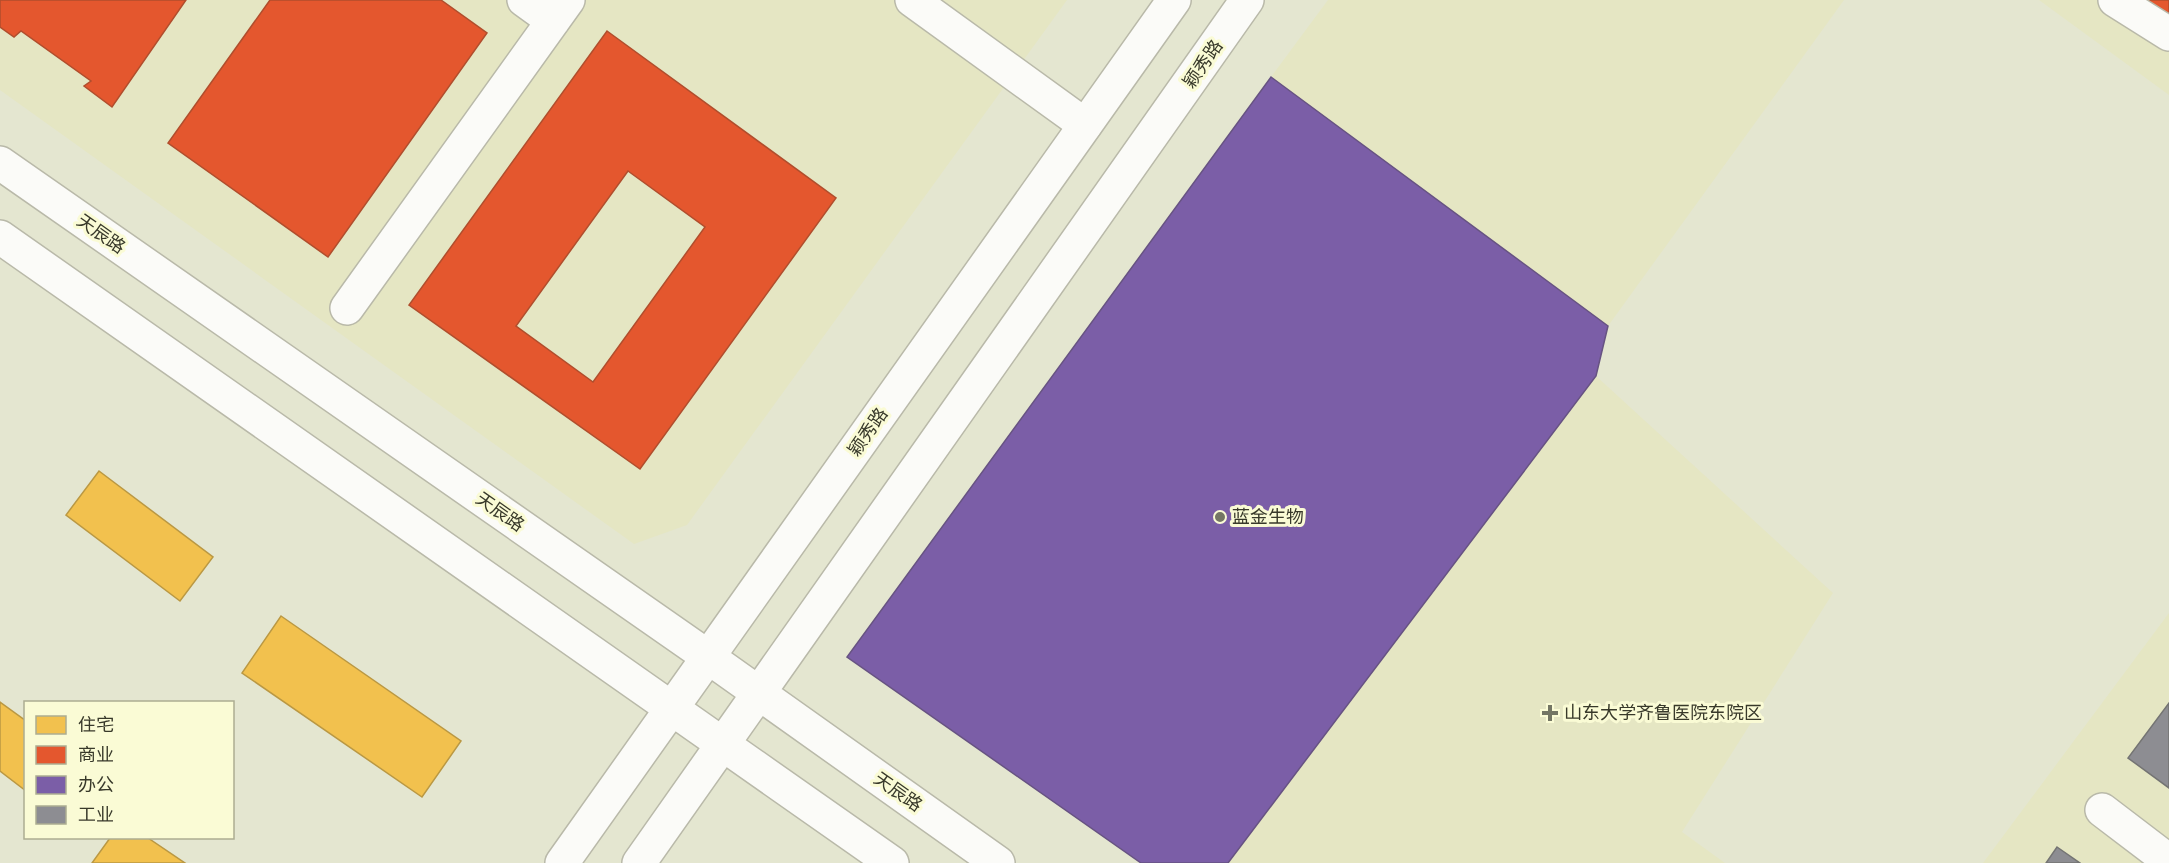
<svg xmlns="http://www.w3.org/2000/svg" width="2169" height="863" viewBox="0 0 2169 863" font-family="'DejaVu Sans','Noto Sans SC',sans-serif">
	<rect width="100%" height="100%" fill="#e4e6d0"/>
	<path fill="#e5e6c3" d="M0,0h1067l-380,525 -53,19 -634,-454z
		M1328,0h516l-236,326 -337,-249z
		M2039,0h130v95z
		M1596,376l237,217 -151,239 43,31h-497z
		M2169,613v250h-186z"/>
	<path fill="#f2c14e" stroke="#ba9843" stroke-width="1.5" d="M99,471l114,86 -33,44 -114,-86z
		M281,616l180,125 -39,56 -180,-124z
		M0,702l26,19v70l-26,-20z
		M110,838h38l37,25h-93z"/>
	<path fill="#e4572e" stroke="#b04e2d" stroke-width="1.5" fill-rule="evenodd" d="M0,0h186l-74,107 -28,-21 7,-5 -70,-50 -7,6 -14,-10z
		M270,0h171l46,33 -159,224 -160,-114z
		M2139,0h30v21z
		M607,31l229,167 -196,271 -231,-164zM628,171l77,56 -112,155 -77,-56z"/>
	<path fill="#7b5ea7" stroke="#675382" stroke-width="1.5" d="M1271,77l337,249 -12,50 -368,487h-87l-294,-206z"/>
	<path fill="#8d8d92" stroke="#747473" stroke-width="1.5" d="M2169,703v85l-41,-30z
		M2057,847l23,16h-34z"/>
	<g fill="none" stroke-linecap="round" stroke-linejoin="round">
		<g stroke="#b9b9a9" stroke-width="36">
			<path id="minor" d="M524,0l29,21
				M912,0l173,125
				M2115,0l54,34
				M347,308l221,-308
				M2102,810l67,51"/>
		</g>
		<g stroke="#b9b9a9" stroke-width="36">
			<path id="major" d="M0,163l694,484 304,216
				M0,237l892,626
				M562,863l612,-863
				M639,863l608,-863"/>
		</g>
		<use href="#minor" stroke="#fbfbf8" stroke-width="33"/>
		<use href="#major" stroke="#fbfbf8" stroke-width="33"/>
	</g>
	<g fill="#747664" stroke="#fafbd5" stroke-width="2">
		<circle cx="1220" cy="517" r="6"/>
		<path d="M1547 704h6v6h6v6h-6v6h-6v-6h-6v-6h6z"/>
	</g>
	<g text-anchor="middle" stroke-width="6" stroke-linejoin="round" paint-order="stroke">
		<g font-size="18" fill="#38392a" stroke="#fafbd5">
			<text transform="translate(1203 64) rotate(-55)" y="6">颖秀路</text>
			<text transform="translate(101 234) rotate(35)" y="6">天辰路</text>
			<text transform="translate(868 432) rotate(-55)" y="6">颖秀路</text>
			<text transform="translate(500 512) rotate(35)" y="6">天辰路</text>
			<text transform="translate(898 792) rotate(35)" y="6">天辰路</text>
		</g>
		<g font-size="18" fill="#38392a" stroke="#fafbd5" text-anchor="start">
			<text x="1232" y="523">蓝金生物</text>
			<text x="1564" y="719">山东大学齐鲁医院东院区</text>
		</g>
	</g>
	<rect x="24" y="701" width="210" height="138" fill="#fafbd5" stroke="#acad91" stroke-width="1.5"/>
	<rect x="36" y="716" width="30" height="18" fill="#f2c14e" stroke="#acad91" stroke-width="1.5"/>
	<text x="78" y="731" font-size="18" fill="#38392a">住宅</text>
	<rect x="36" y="746" width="30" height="18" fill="#e4572e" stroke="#acad91" stroke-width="1.5"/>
	<text x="78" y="761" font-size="18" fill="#38392a">商业</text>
	<rect x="36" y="776" width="30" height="18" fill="#7b5ea7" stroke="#acad91" stroke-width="1.5"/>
	<text x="78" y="791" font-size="18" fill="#38392a">办公</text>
	<rect x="36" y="806" width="30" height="18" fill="#8d8d92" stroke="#acad91" stroke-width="1.5"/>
	<text x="78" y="821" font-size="18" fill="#38392a">工业</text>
</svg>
